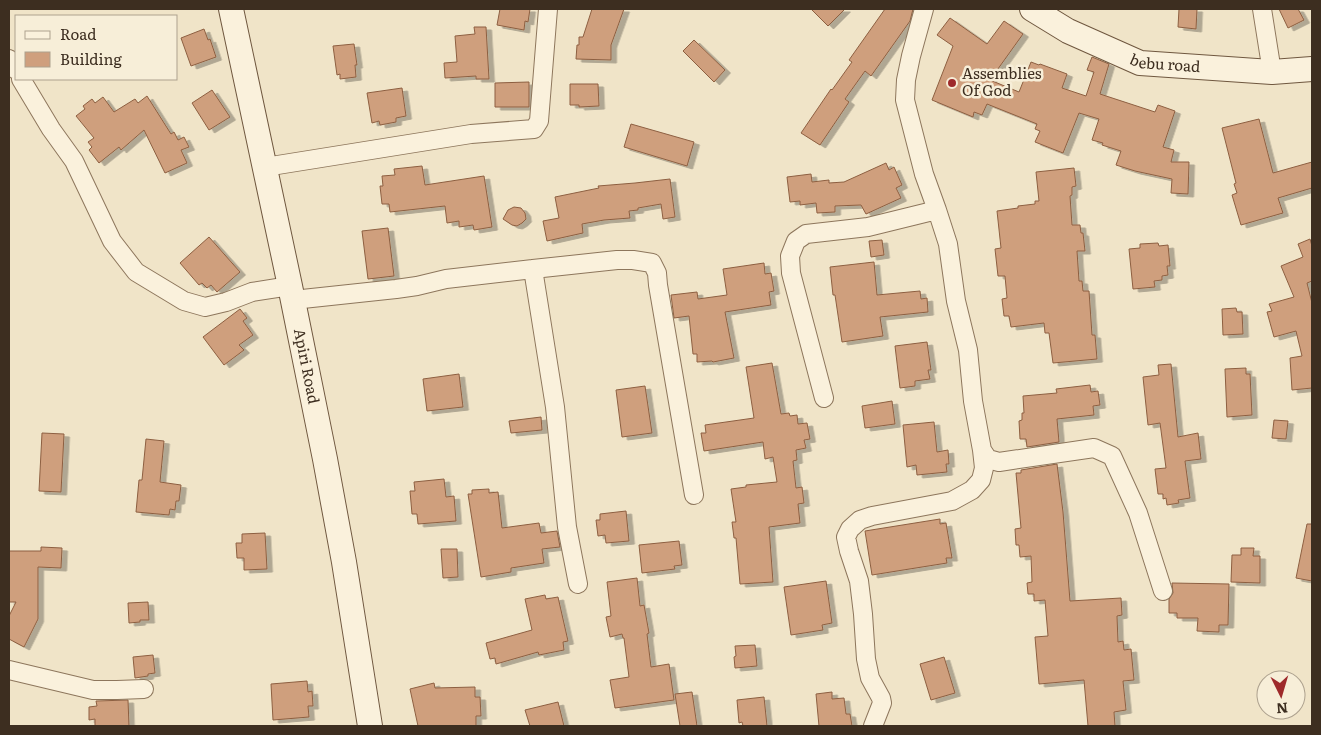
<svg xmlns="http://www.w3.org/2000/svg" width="1321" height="735" viewBox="0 0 1321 735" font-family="Literata,serif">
	<defs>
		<filter id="shadow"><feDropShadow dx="5.5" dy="3" stdDeviation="0" flood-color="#0004"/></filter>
	</defs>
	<rect width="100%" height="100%" fill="#f0e4c8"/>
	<path fill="#cf9f7d" stroke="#8d5f41" filter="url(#shadow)" d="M500,9h30l-2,13 -3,-1 -1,9 -27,-5z
		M592,9h32l-13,36v15l-35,-1 1,-14h2v-8h4z
		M811,9h34l-17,17z
		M885,9h28l-3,12 -39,55 -6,-5 -20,28 4,3 -29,43 -19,-12 30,-44 1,1 20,-28 -3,-2z
		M1179,9h18l-1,20 -18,-2z
		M1279,9h19l6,11 -16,8z
		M950,18l37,26 17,-23 19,13 -33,46 29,12 12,-30 8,3 1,-1 27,10 -5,14 24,8 8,-24 -7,-2 5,-13 17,7 -9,30 55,18 3,-7 17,6 -12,36 11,3 -3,12h18l-1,32 -17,-1 1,-14 -37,-8 -19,-6 5,-14 -19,-6 1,-2 -11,-3 7,-21 -20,-6 -16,40 -28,-11 5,-11 -5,-2 2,-5 -50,-20 -5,11 -8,-3 -1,5 -41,-17 21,-54 -16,-11z
		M474,27h12l3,52h-13v-3l-31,2 -1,-15 13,-1 -2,-26 20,-2z
		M204,29l4,11 2,-1 6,18 -25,9 -10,-28z
		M694,40l31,30 -11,12 -31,-31z
		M354,44l3,21h-2l1,12 -16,2v-5l-3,1 -4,-29z
		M529,82v25h-34v-24z
		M570,84h28l1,22 -20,1v-2h-9z
		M402,88l4,28 -10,2v4l-16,3 -1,-4 -7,2 -5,-30z
		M212,90l18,27 -21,13 -17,-27z
		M147,96l24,38 3,-2 4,8 6,-3 5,10 -8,3 6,13 -22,10 -21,-43 -23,20 -2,-3 -20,16 -10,-13 3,-3 -4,-5 6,-4 -18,-22 9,-7 -2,-3 9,-7 3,4 8,-6 11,15 21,-13 3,4z
		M1259,119l14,54 39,-11v26l-34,10 5,15 -42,12 -9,-30 5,-2 -3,-9 2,-1 -14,-55z
		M631,124l63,18 -7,24 -63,-19z
		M886,163l3,7 5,-3 8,18 -6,3 5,10 -35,16 -5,-9 -26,1v6l-18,1 -1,-10 -16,2v-4l-10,1 -3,-25 24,-3 1,8 17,-2v3l15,-1z
		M422,166l3,19 59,-9 8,51 -18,3 -1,-5 -14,2v-6l-12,2 -2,-17 -55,6 -1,-8h-7l-2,-18h3l-1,-10 13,-1 -1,-6z
		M1074,168l2,18 -4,1v8l-2,1 2,29h8l1,8h2l2,18h-8l2,30h3l1,10h6l3,44h3l2,24 -44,4 -4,-30h-4l-1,-10 -33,4 -2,-11h-5l-2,-17 5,-1 -2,-22h-7l-3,-27 6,-1 -4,-37 21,-3v-2l17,-2v-3h4l-3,-29z
		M670,179l5,38 -12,2 -2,-15 -23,4v2l-9,1 1,7 -26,2 -22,4 1,9 -36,8 -4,-20 16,-3 -4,-21 44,-9 -1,-2 37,-3z
		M514,207l7,1 4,5 1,6 -4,4 -5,3 -5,-1 -9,-6 5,-9z
		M388,228l6,48 -26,3 -6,-48z
		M209,237l31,35 -23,20 -6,-7 -4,3 -5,-5 -3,2 -19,-22z
		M1310,239l2,7v35l-5,2 5,20v85l-20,2 -2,-32 12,-2 -6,-25 -22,6 -7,-25 5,-1 -3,-7 25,-7 -13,-31 22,-9 -5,-13z
		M882,240l2,15 -13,2 -2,-16z
		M1158,243l1,3 9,-1 2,21h-3l1,9 -6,1v4l-8,1 1,6 -22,2 -4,-40 11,-1v-4z
		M874,262l3,33 43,-4 1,8 6,-1 1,14 -48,5 3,19 -41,6 -7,-47h-2l-3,-28z
		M764,263l1,11 6,-1 3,18 -5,1 2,13 -46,7 9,46 -21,4 -1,-1 -15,1v-8h-4l-4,-38 -15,2 -3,-23 26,-3 1,7 29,-4 -4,-26z
		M1236,308l1,4h5l1,22 -20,1 -1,-26z
		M240,309l7,9 -4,3 10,14 -14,10 5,5 -20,15 -21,-28z
		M927,342l4,28h-3l2,9 -15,2v5l-15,2 -5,-42z
		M772,363l9,51 8,-1 1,3 7,-1 1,9 9,-1 3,16 -6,1 2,8 -10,2 1,10 -4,1 3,27 6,-1 2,16 -6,1 2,19 -31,4 4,55 -33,2 -4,-46h-2l-2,-16h4l-5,-33 15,-2v-2l31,-3 -4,-25 -8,2 -2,-17 -59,9 -3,-18h5l-1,-8 49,-7 -8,-51z
		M1171,364l7,73 20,-4 3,26 -16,2 5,37 -12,2 1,3 -12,2 -1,-7 -3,1v-5h-5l-3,-25 11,-1 -6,-45 -12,2 -5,-48 16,-2 -1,-10z
		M1246,368v6h4l2,41 -25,2 -2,-48z
		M459,374l4,33 -36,4 -4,-32z
		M1090,385l1,7 7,-1 2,14 -7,1 1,9 -37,4 2,23 -32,5 -1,-8h-6l-1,-18 3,-1v-7h2l-1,-17 34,-3 -1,-4z
		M645,386l7,47 -30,4 -6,-47z
		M892,401l3,23 -30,4 -3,-22z
		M541,417l1,13 -31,3 -2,-12z
		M1274,420l14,1 -2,18 -14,-1z
		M934,422l3,30 11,-2 1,14h-3l1,8 -30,3 -1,-10 -9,2 -4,-42z
		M42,433l22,1 -3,58 -22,-1z
		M146,439l18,2 -4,41 21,3 -2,16h-3l-1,9 -5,-1 -1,6 -33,-3 3,-32h3z
		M1057,464l6,48 7,89 51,-3 1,17 -5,1 1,26 5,-1 1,9 7,-1 3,31 -11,1 3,29 -12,2 1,14h-27l-4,-46 -45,4 -4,-47 13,-1 -3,-36 -11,1v-7h-6l-1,-11 5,-1 -1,-26 -11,1 -1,-12h-3l-1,-16 6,-1 -5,-55h5v-3z
		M444,479l2,18 8,-1 2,25 -38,3 -1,-10h-5l-2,-23h5l-1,-9z
		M489,489v4l9,-1 4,36 37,-5 2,10 16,-2 3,16 -18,2 2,14 -33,5v4l-30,5 -13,-83h4v-4z
		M626,511l3,30 -23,2 -1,-8 -7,1 -2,-16h4v-6z
		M940,519v5l6,-1 6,35h-6l1,5 -75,12 -7,-44z
		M1307,524h5v57l-16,-3z
		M265,533l2,36 -23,1v-12h-7l-1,-15h6v-9z
		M679,541l3,24 -8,1 1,3 -33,4 -3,-28z
		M41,547l21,1 -1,20 -23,-1v52l-14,28 -15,-8v-23l7,-14h-7v-51h32z
		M1241,548h13l-1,8h7v27l-29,-1 1,-27h9z
		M441,549h16l1,28 -15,1z
		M637,578l3,28 4,-1 5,28 -2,1 4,33 18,-3 5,36 -59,8 -5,-28 19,-3 -5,-39h-1l-1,-4 -12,3 -4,-20 5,-1 -4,-34z
		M826,581l6,42 -10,2 1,5 -32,5 -7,-48z
		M1172,583l57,1 -1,41h-9v7l-22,-1 1,-13h-21v-5h-8v-14l4,-6z
		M545,595l1,4 12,-2 10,44 -5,1 1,8 -25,5 -1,-3 -42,12 -1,-6 -5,1 -4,-16 46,-13 -7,-31z
		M148,602l1,18h-9v2l-11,1 -1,-20z
		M755,645l2,21 -22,2 -1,-11 2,-1 -1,-10z
		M153,655l2,18 -7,1v2l-13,2 -2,-21z
		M944,657l11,36 -24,7 -11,-36z
		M307,681l1,11 4,-1 1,15h-5l1,11 -36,3 -2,-36z
		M434,683l1,5 40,-1v10h5l1,19h-5v10h-58l-8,-37z
		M692,692l5,34h-17l-5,-32z
		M832,692v7l12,-1 2,16h4l2,12h-33l-3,-32z
		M764,697l3,29h-24l-1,-4 -3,1 -2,-23z
		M128,700l1,26h-34v-7l-6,1v-13l8,-1 -1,-5z
		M558,702l6,24h-34l-5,-16z"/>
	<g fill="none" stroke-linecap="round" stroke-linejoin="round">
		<g stroke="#8d765c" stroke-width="20">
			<path id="street" d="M924,9l-13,47 -5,24 -1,20 19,74 13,36 11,34 8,57 12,49 5,51 9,49 6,9 11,3 95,-14 18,8 26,57 25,78
				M1262,9l10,63
				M9,59l7,11
				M21,79l30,50 23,32 38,80 24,31 48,29 21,6 21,-5 26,-10 38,-6
				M265,167l206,-33 63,-5 5,-8 9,-112
				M533,269l22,138 12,120 11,57
				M293,300l103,-11 21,-3 29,-7 87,-10 84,-9h16l19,3 5,10 1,12 36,210
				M824,398l-33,-125 -1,-17 6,-15 10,-7 62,-7 69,-17
				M9,670l84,20h24l27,-1
				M873,726l9,-23 -1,-5 -11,-20 -4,-19 -3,-45 -4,-33 -10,-30 -3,-14 4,-8 10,-9 12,-4 80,-15 20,-11 9,-10 3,-12 -2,-18"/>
		</g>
		<g stroke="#6f573f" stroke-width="26">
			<g id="secondary">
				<path id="s1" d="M231,9l59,277 35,173 19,103 26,164"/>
				<path id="s2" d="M1032,9l36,22 72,32 132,9 40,-3"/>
			</g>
		</g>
		<use href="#street" stroke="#faf1dc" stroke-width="18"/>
		<use href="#secondary" stroke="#faf1dc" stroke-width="24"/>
	</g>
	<circle fill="#9e2a2b" stroke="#f7eed8" stroke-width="2" cx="952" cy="83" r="5"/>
	<g text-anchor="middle" stroke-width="5" stroke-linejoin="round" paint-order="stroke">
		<g font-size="15" fill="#3d2e20" stroke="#f7eed8">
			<text dy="5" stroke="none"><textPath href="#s2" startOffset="146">bebu road</textPath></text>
			<text dy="5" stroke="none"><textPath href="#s1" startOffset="365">Apiri Road</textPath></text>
		</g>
		<g font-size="15" fill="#3d2e20" stroke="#f7eed8" text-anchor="start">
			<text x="962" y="79">Assemblies<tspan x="962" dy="17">Of God</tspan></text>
		</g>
	</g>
	<rect width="1321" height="735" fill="none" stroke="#3d2e20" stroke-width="20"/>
	<rect x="15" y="15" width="162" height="65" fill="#f7eed8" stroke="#ada18e"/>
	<rect x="25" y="31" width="25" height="8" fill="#faf1dc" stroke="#ada18e"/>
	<text x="60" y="40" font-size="15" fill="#3d2e20">Road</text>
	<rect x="25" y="52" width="25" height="15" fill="#cf9f7d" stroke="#ada18e"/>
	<text x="60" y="65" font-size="15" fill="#3d2e20">Building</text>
	<g transform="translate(1281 695) rotate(175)"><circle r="24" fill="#f7eed8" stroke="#ada18e"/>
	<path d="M0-4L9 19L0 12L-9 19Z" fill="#9e2a2b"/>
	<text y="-8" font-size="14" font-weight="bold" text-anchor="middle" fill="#3d2e20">N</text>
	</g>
</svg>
